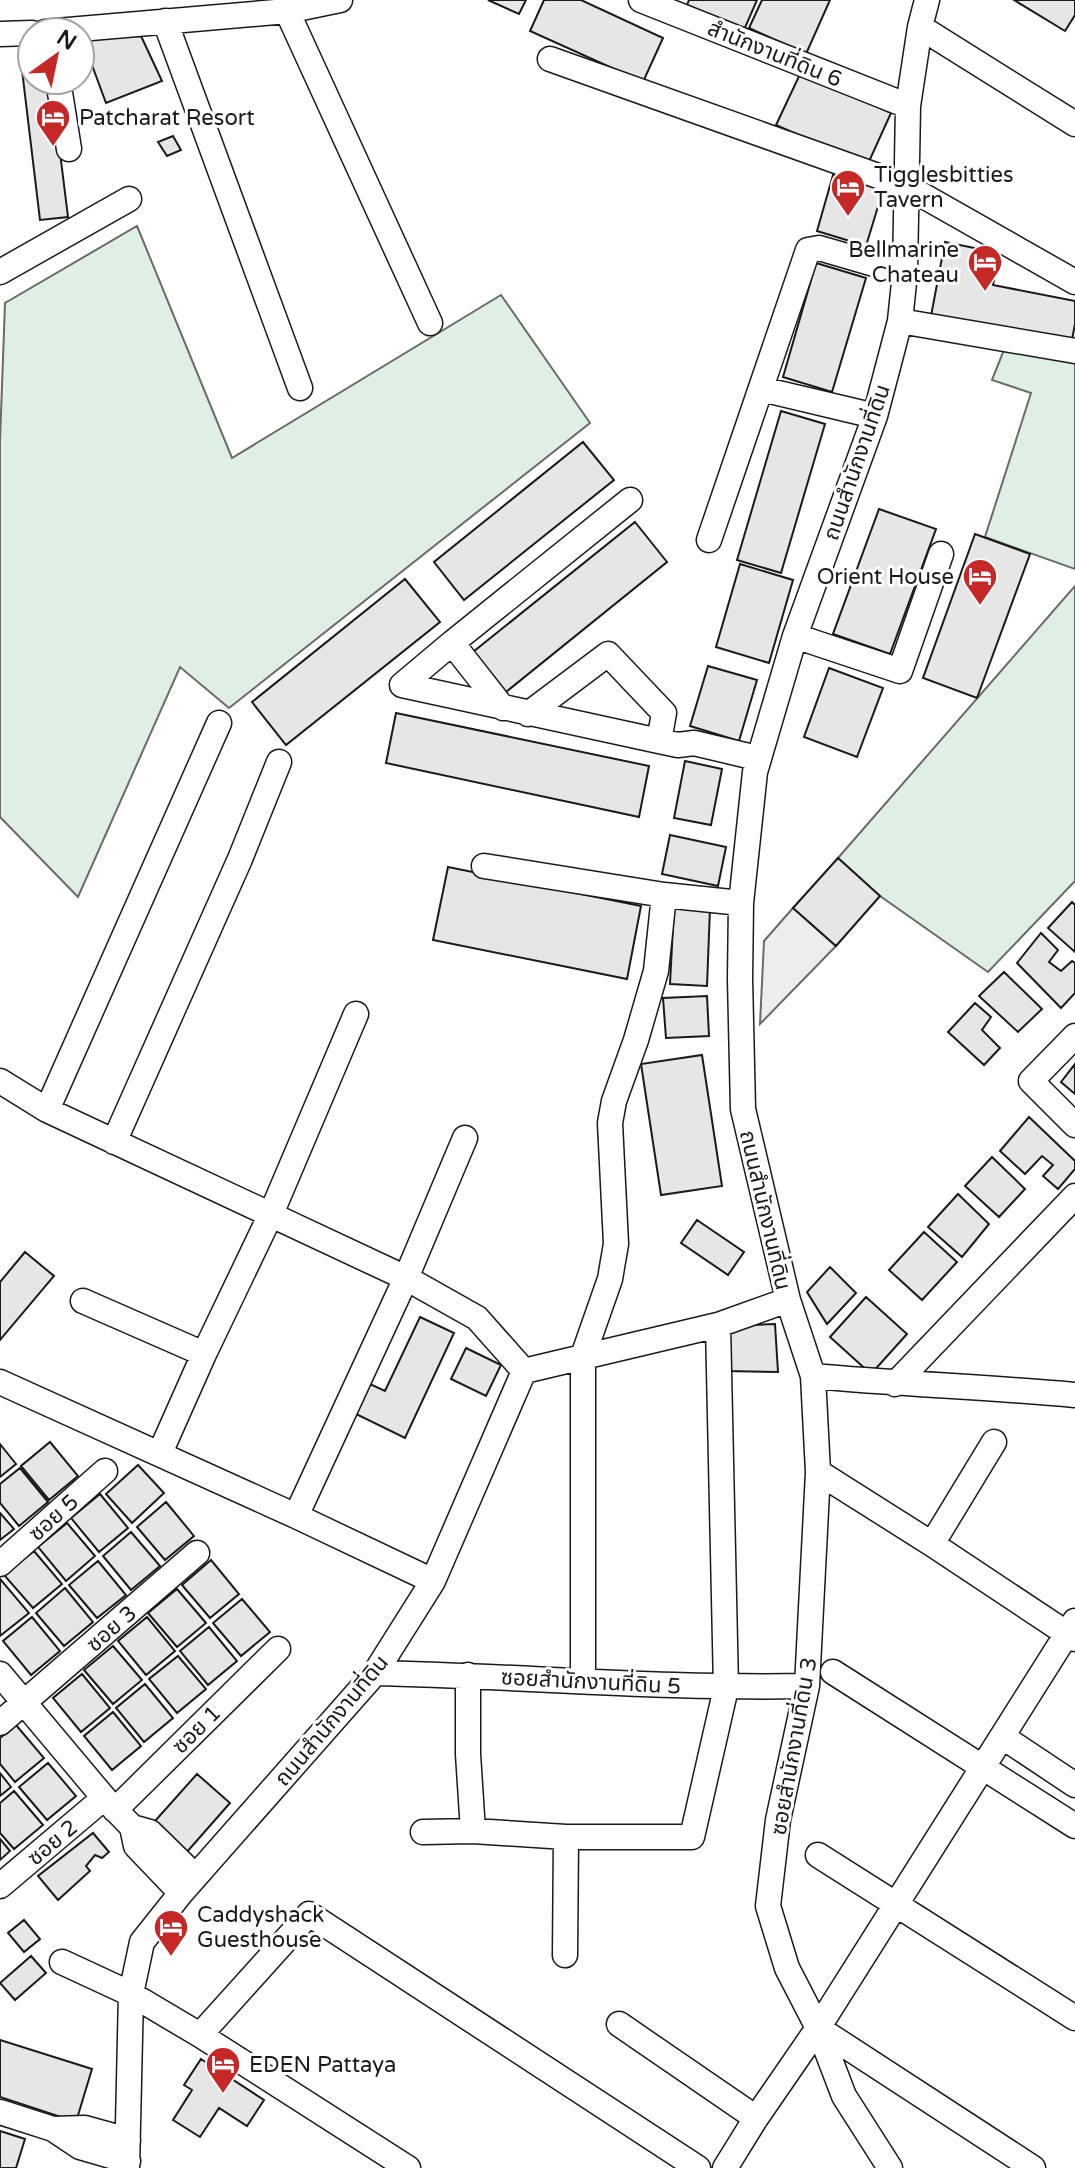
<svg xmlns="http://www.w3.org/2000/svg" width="1075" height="2168" viewBox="0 0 1075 2168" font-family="'Varela Round','Noto Sans Thai',sans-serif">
	<rect width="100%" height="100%" fill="#fff"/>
	<path fill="#e0efe3" stroke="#6a6a6a" stroke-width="2" d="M137,226l95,232 269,-163 89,128 -361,285 -49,-41 -102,230 -78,-80v-376l5,-138z
		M1004,350l71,13v206l-90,-32 46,-144 -39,-13z
		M1075,586v295l-87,91 -108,-76 -42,-38z"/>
	<path fill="#ededed" stroke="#6a6a6a" stroke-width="2" d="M793,908l43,38 -76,78 4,-83z"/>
	<path fill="#e6e6e6" stroke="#1a1a1a" stroke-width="2" d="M488,0h38l-7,14z
		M544,0h37l82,38 -20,44 -113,-51z
		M689,0h68l-13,30 -57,-25z
		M762,0h68l-24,54 -57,-26z
		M1014,0h61v15l-10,16z
		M141,36l21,45 -56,22 -24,-65z
		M32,68v12h19l17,137 -28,3 -18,-150z
		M801,72l90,41 -24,53 -91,-41z
		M173,136l8,14 -14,6 -9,-14z
		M833,175l50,15 -17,56 -49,-15z
		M945,242l54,11 -6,32 82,16v23l-4,21 -140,-29z
		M816,263l50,15 -34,114 -49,-15z
		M781,411l44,13 -44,149 -44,-13z
		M583,442l31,38 -150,120 -30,-38z
		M879,509l57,20 -46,125 -57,-20z
		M635,522l32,40 -166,134 -33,-40z
		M975,534l55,20 -53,144 -54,-20z
		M740,564l53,16 -24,83 -53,-16z
		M405,579l35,43 -154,123 -34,-43z
		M708,666l49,14 -18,61 -49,-15z
		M829,668l54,20 -26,69 -53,-20z
		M396,713l253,53 -10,51 -253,-54z
		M685,761l37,8 -11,56 -37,-7z
		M670,835l56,12 -8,39 -56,-12z
		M838,858l42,38 -44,50 -43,-38z
		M448,867l193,39 -14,73 -194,-39z
		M1072,902l3,3v47l-27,-24z
		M674,906l36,2 -3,78 -37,-2z
		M1041,933l17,17 -9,12 12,9 11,-10 3,2v30l-14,15 -44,-45z
		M1004,972l38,37 -24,23 -39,-36z
		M707,996l2,40 -43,2 -3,-40z
		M975,1003l16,14 -9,13 18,18 -16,17 -36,-33z
		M702,1055l20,131 -61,9 -20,-131z
		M1075,1064v30l-14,-12z
		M1029,1117l46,44v8l-17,20 -15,-13 10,-11 -11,-9 -17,18 -25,-23z
		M992,1157l33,32 -26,28 -34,-31z
		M958,1194l31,30 -27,33 -34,-30z
		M697,1220l47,32 -16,23 -47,-32z
		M924,1232l33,30 -35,38 -33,-30z
		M25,1252l29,24 -54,64v-58z
		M830,1267l26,26 -29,31 -20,-32z
		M866,1297l41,37 -36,40 -41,-37z
		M420,1317l34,16 -49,105 -49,-24 14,-30 15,7z
		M775,1324l3,48 -53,-1 -2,-45z
		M466,1348l35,17 -15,31 -35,-17z
		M50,1442l28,34 -29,24 -28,-34z
		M0,1444l16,20 -16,13z
		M138,1465l26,28 -32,30 -26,-29z
		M20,1468l28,34 -29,24 -19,-23v-19z
		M100,1494l28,34 -29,24 -28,-34z
		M166,1502l28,34 -29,24 -28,-33z
		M0,1513l14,16 -14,11z
		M67,1523l28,33 -29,25 -28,-34z
		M131,1532l29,34 -29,24 -28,-34z
		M34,1551l28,33 -29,24 -29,-33z
		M211,1560l28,34 -29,24 -28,-33z
		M98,1561l28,34 -29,23 -28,-33z
		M0,1579l29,34 -29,23z
		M65,1588l28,34 -29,24 -28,-33z
		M177,1589l29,34 -29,24 -29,-34z
		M242,1599l28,33 -29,24 -28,-33z
		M32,1617l28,34 -29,24 -28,-34z
		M147,1617l28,34 -29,24 -28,-34z
		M209,1627l28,34 -29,24 -28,-34z
		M113,1646l29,34 -29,24 -29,-34z
		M178,1656l28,33 -29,24 -28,-34z
		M82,1674l28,34 -29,24 -28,-34z
		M145,1684l28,34 -29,24 -28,-34z
		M113,1712l28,34 -29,24 -28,-34z
		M16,1725l28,33 -29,24 -15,-18v-26z
		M48,1763l28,33 -29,24 -28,-33z
		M0,1773l11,14 -11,9z
		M197,1774l33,29 -44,50 -31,-32z
		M14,1791l29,34 -29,24 -14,-16v-30z
		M93,1833l16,19 -7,6 -7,-3 -9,11 4,5 -32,29 -20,-24z
		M0,1839l10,12 -10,9z
		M24,1920l16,19 -16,13 -16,-19z
		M31,1956l15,17 -31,27 -15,-17z
		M0,2040l92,29 -16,53 -76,-25z
		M201,2059l63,41 -17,26 -28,-18 -19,29 -27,-17 19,-30 -8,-5z
		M0,2131l25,8 -9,29h-16z"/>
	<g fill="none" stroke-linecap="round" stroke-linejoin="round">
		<g stroke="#1a1a1a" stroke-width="27">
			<path id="minor" d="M641,0l267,106
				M287,11l143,312
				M165,21l135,367
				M920,27l155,97
				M45,32l242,-21 53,-11
				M0,34l32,-1
				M550,59l356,127 169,96
				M58,80l11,69
				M0,272l129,-73
				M900,321l175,30
				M761,389l114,27
				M709,540l99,-290 11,-2 86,25
				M795,636l105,35 41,-117
				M452,643l178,-143
				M503,708l-51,-65 -50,42 257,56 19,4 16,-2 63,15
				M528,714l80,-60 56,59 -5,28
				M484,866l180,29 77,8
				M1075,1036l-44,45 44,44
				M0,1081l47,29 359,168 71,40 47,53
				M47,1110l172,-387
				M114,1142l126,-283 39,-97
				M788,1300l25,76 5,96 -11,214 -29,134 -10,86 19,62 31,60 26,68 46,72
				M83,1301l121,53
				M813,1376c87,8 175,11 262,19
				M0,1382l296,134 137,65
				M895,1384l180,-188
				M160,1453l44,-99 67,-140 85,-200
				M818,1472l114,72 143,95
				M296,1516l110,-238 59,-140
				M932,1544l62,-102
				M0,1564l105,-93
				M833,1672l242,154
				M375,1673c144,3 288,16 432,13
				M0,1674l105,125 27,28 4,19 45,47
				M468,1675v79l5,77
				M583,1680v-324l27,-77 6,-35 -6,-121 4,-22 22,-61 20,-69 8,-76
				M0,1723l197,-170
				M1003,1737l72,48
				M115,1810l163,-161
				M132,1827l18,5 45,44
				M423,1832l50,-1 93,6h126l34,-149 -8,-363
				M818,1855l257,163
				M0,1886l104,-88
				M565,1955l1,-118
				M62,1962l69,32 69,41 208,133
				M619,2024l137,94
				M818,2028l215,140
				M200,2035l109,-121 389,254
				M0,2112l53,17 27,18 48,14
				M53,2129l32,-1 43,12
				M127,2168l4,-174 11,-52 39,-49 194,-220 58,-92 91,-210 194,-46 70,-25 -45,-191 -3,-130 1,-76 14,-131 40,-136 80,-220 25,-95 5,-48 3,-167 12,-79 7,-27
				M725,2168l31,-50 62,-90 257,-407"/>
		</g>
		<use href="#minor" stroke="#fff" stroke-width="24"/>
	</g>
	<defs>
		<g id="hotel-pin" transform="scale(1.8)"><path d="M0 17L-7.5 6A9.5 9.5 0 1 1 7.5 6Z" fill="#c62828" stroke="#fff"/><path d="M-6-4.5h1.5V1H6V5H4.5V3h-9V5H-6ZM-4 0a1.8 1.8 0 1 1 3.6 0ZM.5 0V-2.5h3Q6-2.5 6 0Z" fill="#fff"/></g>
	</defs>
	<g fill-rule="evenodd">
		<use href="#hotel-pin" x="53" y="117"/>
		<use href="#hotel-pin" x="848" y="187"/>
		<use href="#hotel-pin" x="985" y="262"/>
		<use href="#hotel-pin" x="980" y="576"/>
		<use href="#hotel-pin" x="171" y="1927"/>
		<use href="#hotel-pin" x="223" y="2064"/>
	</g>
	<g text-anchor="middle" stroke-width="6" stroke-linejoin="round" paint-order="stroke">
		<g font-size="22" fill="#1a1a1a" stroke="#fff">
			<text transform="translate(775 53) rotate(22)" y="8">สำนักงานที่ดิน 6</text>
			<text transform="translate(856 462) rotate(-71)" y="8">ถนนสำนักงานที่ดิน</text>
			<text transform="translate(766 1210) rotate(77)" y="8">ถนนสำนักงานที่ดิน</text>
			<text transform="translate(53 1517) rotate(-42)" y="8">ซอย 5</text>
			<text transform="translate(111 1628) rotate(-41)" y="8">ซอย 3</text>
			<text transform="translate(591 1681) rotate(3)" y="8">ซอยสำนักงานที่ดิน 5</text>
			<text transform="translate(331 1720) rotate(-50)" y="8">ถนนสำนักงานที่ดิน</text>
			<text transform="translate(196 1729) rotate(-45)" y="8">ซอย 1</text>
			<text transform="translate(793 1746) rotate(-80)" y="8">ซอยสำนักงานที่ดิน 3</text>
			<text transform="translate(52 1842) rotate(-40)" y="8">ซอย 2</text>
		</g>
		<g font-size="22" fill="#1a1a1a" stroke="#fff" text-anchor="start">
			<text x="79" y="125">Patcharat Resort</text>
			<text x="874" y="182">Tigglesbitties<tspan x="874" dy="25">Tavern</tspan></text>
			<text x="959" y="257" text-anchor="end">Bellmarine<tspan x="959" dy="25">Chateau</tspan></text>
			<text x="954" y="584" text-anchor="end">Orient House</text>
			<text x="197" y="1922">Caddyshack<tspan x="197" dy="25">Guesthouse</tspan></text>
			<text x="249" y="2072">EDEN Pattaya</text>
		</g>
	</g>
	<g transform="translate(56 56) rotate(33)"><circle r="38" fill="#ffffff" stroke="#a3a3a3" stroke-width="2"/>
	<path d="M0-6L14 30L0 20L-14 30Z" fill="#c62828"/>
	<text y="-12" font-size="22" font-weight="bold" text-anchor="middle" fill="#1a1a1a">N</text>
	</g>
</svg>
